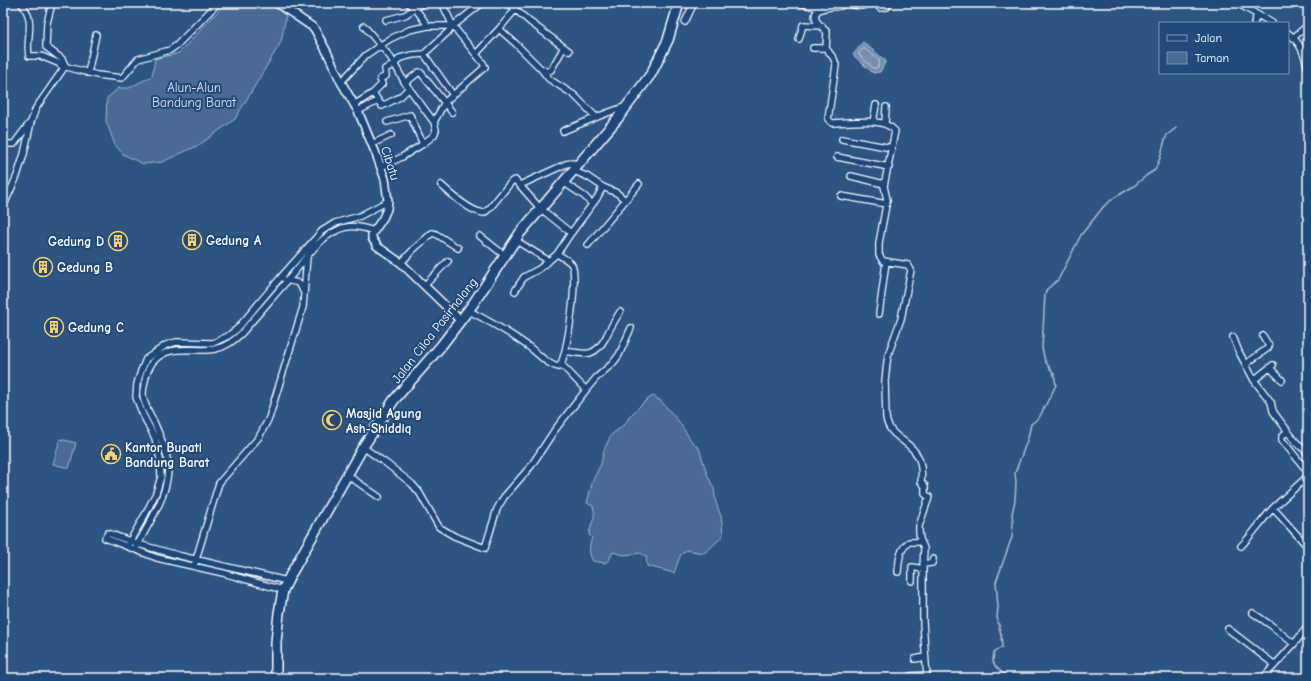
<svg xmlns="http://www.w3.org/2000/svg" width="1311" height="681" viewBox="0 0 1311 681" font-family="'Comic Neue',sans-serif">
	<rect width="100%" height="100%" fill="#2c5582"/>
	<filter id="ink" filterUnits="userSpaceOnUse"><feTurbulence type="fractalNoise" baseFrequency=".025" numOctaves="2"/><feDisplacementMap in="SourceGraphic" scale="8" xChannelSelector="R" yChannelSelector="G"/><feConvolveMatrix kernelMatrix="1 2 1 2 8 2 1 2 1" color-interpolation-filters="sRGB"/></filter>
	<g filter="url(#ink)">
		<path fill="#486b92" stroke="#a4b5c8" d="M226,3h43l17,13 -5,26 -46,77 -36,26 -37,17 -19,2 -20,-10 -8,-9 -9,-24 1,-23 12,-10h10l23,-12 3,-17 24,-6z
			M653,396l8,5 19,22 12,19 7,6 8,26 7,15 2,14 5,13 2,18 -2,4 -13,12 -4,3 -18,-3 -6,6 -6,17 -27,-7 -1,-10 -6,-3 -16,2 -11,-3 -4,8 -4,3 -12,-2c-5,-8 -4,-15 -1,-23l-3,-3c1,-12 8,-16 4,-29l-6,-3 6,-23 8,-16 3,-14 7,-15 14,-11 5,-8 15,-15z
			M60,439l16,4 -7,25 -16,-4z"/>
		<path fill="#748fad" stroke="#acbcce" d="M863,42l23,19 -6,11 -7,1 -20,-18z"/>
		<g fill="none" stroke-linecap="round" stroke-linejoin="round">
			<path stroke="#c7d2de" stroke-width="1" d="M863,49h2l15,12 -3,7h-4l-14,-13v-2z"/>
			<path stroke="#acbcce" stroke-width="1.5" d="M1008,678l-13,-12 -2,-5 1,-9 8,-5 -1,-12 -4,-18 1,-10 -2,-25 16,-45 1,-14 -1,-9 3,-14 1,-18 -1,-9 13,-35 3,-14 8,-6 17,-33 -2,-11 -9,-13 -3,-13 3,-54 2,-5 11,-9 23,-45 23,-29 10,-8 20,-12 13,-11 8,-5 5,-12 5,-18 2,-5 9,-7"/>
			<g stroke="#fff" stroke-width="8">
				<path id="minor" d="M21,3c16,19 4,34 8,53h12l17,7 6,5
					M52,3l-5,20 -1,24 16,12 4,8
					M408,3l10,9 10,14
					M508,3l22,19 39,29
					M800,3l22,6
					M846,3c-2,1 -3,2 -5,3 -7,2 -30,-1 -25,14 2,4 8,9 11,12l-1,16 8,11 2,6 -8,54 4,4c16,0 52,-7 63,8l-11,55 3,14 -8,43v12l4,6 25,4 3,5 -10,49 -12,33 -2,10 -2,19 1,36c2,19 20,22 29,35 7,8 7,20 6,30l4,4v8l4,3 -10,29v6l1,7 4,9 -1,21v53l4,56
					M876,3l4,5 7,-1
					M1237,3l35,20
					M845,4l17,2 11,-3
					M386,20l19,-5 18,-12
					M685,22l9,-19
					M1254,23l3,-8
					M364,26l27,32 14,25 29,39 2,8 -2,5 -11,9 -21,13 -21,10
					M499,29l16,14 25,25 7,4 4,-2 13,-23
					M1288,33c12,9 16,20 20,35
					M1294,37l14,-12
					M799,39l4,-14 19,1
					M813,48h13
					M424,54l29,41
					M476,54l23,-25 16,-19
					M541,69l8,10 25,16 22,22
					M88,73l8,-38
					M341,82l25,-27 24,-16 19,-9 19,-4h25l29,-23
					M405,83l14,-11 2,1 31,39
					M373,93l9,13 18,-9 9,-9
					M354,105l19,-12 9,-9 -2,-5 6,-3 -1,-7 9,-4 6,-7 12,-3 12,-1 25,-23 4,-5
					M358,111l20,-10
					M387,122l23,-7 13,29
					M434,122l11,-20 40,-35 -2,-4 -30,-37 -11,-23
					M873,122l3,-17
					M885,124l1,-17
					M563,131l44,-18 20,-7
					M842,139l50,9
					M3,144h11l15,-20
					M372,144l19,-9
					M837,157l52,10
					M572,170l16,7 15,10 14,6 8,7
					M851,176l33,8
					M563,182l21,14 8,8
					M441,185c10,9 29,27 43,28l6,-5 22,-27 3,-1 25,28 31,25
					M520,185l46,-21 5,-1 7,1
					M841,196l46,8
					M3,207l14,-31 7,-22 7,-32 5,-14 28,-40 3,-1 30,8 25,3 16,-19 32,-9 7,-5 41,-42
					M480,236l24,19
					M515,240l34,21
					M588,245l51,-61
					M401,263l13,-14 18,-16 4,1 22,14
					M285,280c9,3 14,-1 18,11
					M424,286l24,-25
					M515,291l9,-14 15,-8 18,-15 14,-21 26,-35 6,-11
					M468,310c23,13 44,23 65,40 7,6 17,16 26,17 9,-11 19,-90 13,-102 -3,-5 -10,-8 -15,-11
					M879,314l7,-52
					M1233,337l6,15 15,28 17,22 2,9 4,6 19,25 12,11
					M566,351c21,4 29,6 40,-14 4,-9 9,-17 14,-25
					M1246,364l22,-16 1,-2 -6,-10
					M1270,368l12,12
					M1254,380l19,-15
					M586,390l10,-12 17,-15 6,-8 12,-27
					M1288,431l-6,5v4l26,32
					M363,447l24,17 25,20 7,8 20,35 15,9 31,12 12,-39 7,-12 27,-31 23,-35 32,-41 -25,-26
					M347,475l32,22
					M1308,476l-35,32 35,39
					M127,546l18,-31 11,-22 5,-16 -1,-18 -5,-21 -12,-23 -7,-18 1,-13 4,-13 5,-12 20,-14 10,-3 37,1 15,-7 9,-7 44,-52 41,-46 13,-8 25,-7 28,-15
					M1241,546c12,-12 21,-26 32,-38
					M135,549l3,-5 -30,-11 -3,5 52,20 66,15 60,17
					M923,564l9,-1 1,-4
					M194,566l25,-83 40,-46 10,-19 34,-111 4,-50
					M898,572c1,-12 1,-22 11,-30h12
					M287,581l-106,-25 -43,-12c12,-23 30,-49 30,-76 0,-15 -8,-32 -14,-46 -4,-8 -11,-19 -11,-28 0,-6 2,-12 3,-18 1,-4 4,-10 6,-13 17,-21 41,-10 63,-14 11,-2 18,-8 26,-15 17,-20 34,-39 51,-59 13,-15 26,-37 46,-45 12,-6 24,-3 36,1
					M912,581v-14l11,2
					M1253,613l19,13 22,18
					M1228,629l47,36
					M915,659l10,-2
					M908,678l2,-2 16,-1
					M1263,678l31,-34 14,-18"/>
			</g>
			<g stroke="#fff" stroke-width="10">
				<path id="tertiary" d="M277,3l37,25 13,24 14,30 17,29 18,43 9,25 3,22 -1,8 -4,9 -11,16v4l5,8 24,17 59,57"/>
			</g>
			<g stroke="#fff" stroke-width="12">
				<path id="primary" d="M276,678v-36l3,-29 4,-23 8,-16 72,-127 31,-47 47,-54 32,-42 47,-71 98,-115 33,-44 17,-34 11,-37"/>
			</g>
			<use href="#minor" stroke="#1f4a7a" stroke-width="5.5"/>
			<use href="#tertiary" stroke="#1f4a7a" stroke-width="7"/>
			<use href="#primary" stroke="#1f4a7a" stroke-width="9"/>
		</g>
	</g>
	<defs>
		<g id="building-ring" transform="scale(1)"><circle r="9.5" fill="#1f4a7a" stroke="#ffd166" stroke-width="1.5"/><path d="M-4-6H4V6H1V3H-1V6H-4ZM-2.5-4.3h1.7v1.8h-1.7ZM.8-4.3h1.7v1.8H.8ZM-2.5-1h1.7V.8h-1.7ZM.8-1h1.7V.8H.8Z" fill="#ffd166"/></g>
		<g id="mosque-ring" transform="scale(1)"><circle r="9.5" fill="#1f4a7a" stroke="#ffd166" stroke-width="1.5"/><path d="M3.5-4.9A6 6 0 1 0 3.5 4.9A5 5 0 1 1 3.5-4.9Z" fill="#ffd166"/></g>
		<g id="civic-ring" transform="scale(1)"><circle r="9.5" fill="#1f4a7a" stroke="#ffd166" stroke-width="1.5"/><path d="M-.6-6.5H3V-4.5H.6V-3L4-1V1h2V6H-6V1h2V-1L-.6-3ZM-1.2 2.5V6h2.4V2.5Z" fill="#ffd166"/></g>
	</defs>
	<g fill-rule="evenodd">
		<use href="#building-ring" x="192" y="240"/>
		<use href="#building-ring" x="118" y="241"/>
		<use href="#building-ring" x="43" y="267"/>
		<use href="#building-ring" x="54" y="327"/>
		<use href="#mosque-ring" x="332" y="420"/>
		<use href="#civic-ring" x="111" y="454"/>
	</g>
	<g text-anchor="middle" stroke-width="4" stroke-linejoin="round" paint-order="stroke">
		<g font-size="13" fill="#dae1e9" stroke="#1f4a7a">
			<text x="194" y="92">Alun-Alun<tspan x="194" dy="15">Bandung Barat</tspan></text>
		</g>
		<g font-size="13" fill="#fff" stroke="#1f4a7a">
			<text transform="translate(391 163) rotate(72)" y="5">Cibatu</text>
			<text transform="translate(434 330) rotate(-52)" y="5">Jalan Ciloa Pasirhalang</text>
		</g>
		<g font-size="13" font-weight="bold" fill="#fff" stroke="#1f4a7a" text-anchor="start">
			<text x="206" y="245">Gedung A</text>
			<text x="104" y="246" text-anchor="end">Gedung D</text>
			<text x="57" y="272">Gedung B</text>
			<text x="68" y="332">Gedung C</text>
			<text x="346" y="418">Masjid Agung<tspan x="346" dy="15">Ash-Shiddiq</tspan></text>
			<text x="125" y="452">Kantor Bupati<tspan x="125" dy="15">Bandung Barat</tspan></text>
		</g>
	</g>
	<rect width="1311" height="681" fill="none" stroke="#1f4a7a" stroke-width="16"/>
	<rect x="8" y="8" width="1295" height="665" fill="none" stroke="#fff" stroke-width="1.5" filter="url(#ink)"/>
	<rect x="1159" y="22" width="130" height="52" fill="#1f4a7a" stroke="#7992af"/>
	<rect x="1167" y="35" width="20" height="6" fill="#1f4a7a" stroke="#7992af"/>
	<text x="1195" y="42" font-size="12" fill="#ffffff">Jalan</text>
	<rect x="1167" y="52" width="20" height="12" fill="#486b92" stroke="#7992af"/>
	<text x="1195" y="62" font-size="12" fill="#ffffff">Taman</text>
</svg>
